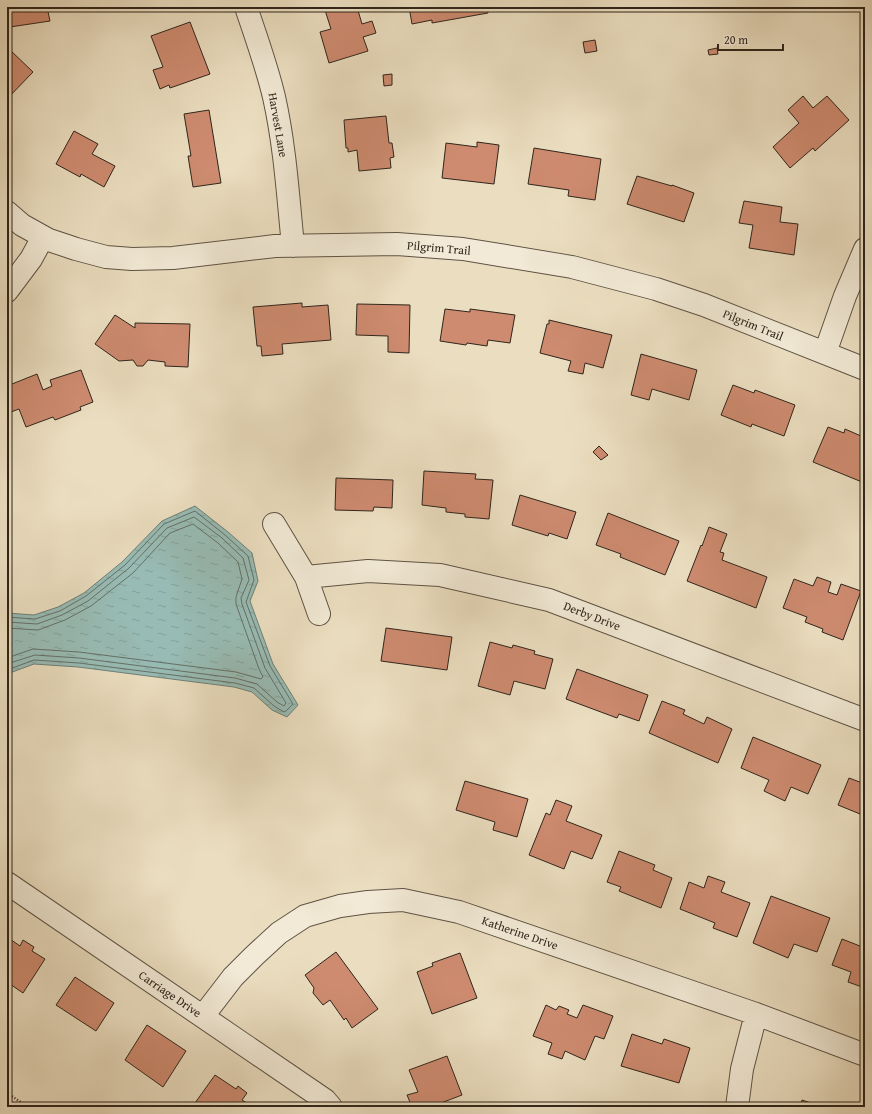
<svg xmlns="http://www.w3.org/2000/svg" width="872" height="1114" viewBox="0 0 872 1114" font-family="'Gentium Book Plus',serif">
	<defs>
		<pattern id="water-ripples" width="26" height="14" patternUnits="userSpaceOnUse"><rect width="26" height="14" fill="#98bcb5"/><path d="M2 4q2-2 4 0t4 0M15 11q2-2 4 0t4 0" fill="none" stroke="#83a19b"/></pattern>
	</defs>
	<rect width="100%" height="100%" fill="#ebdec0"/>
	<filter id="stains"><feTurbulence type="fractalNoise" baseFrequency=".005" numOctaves="4"/><feColorMatrix values="0 0 0 0 .2 0 0 0 0 .09 0 0 0 0 .02 0 0 0 .5 -.17"/></filter>
	<radialGradient id="worn" r=".72"><stop offset=".6" stop-color="#630" stop-opacity="0"/><stop offset="1" stop-color="#630" stop-opacity=".3"/></radialGradient>
	<path fill="url(#water-ripples)" stroke="#6e8077" d="M195,506l33,26 24,21 6,28 -8,20 23,63 25,41 -11,12 -15,-7 -20,-18 -18,-5 -156,-20 -44,-3 -27,10v-61l27,2 24,-8 26,-14 38,-31 40,-41z"/>
	<g fill="none" stroke-linecap="round" stroke-linejoin="round">
		<path stroke="#647068" stroke-width="1" d="M7,617l28,2 25,-8 26,-15 39,-31 39,-41 31,-13 30,24 23,21 6,24 -8,22 24,64 23,38 -7,7 -2,1 -10,-6 -20,-18 -19,-5 -156,-20 -45,-3 -27,10
			M7,622l30,2 25,-9 26,-14 41,-33 38,-40 27,-11 28,21 21,20 6,22 -8,18 1,6 23,64 21,35 -2,3 -7,-4 -20,-18 -22,-6 -156,-20 -44,-3 -28,9
			M7,628l31,2 27,-10 26,-14 42,-33 37,-40 23,-9 25,19 20,19 4,17 -6,18v7l23,65 4,8 -2,2 -25,-7 -157,-20 -46,-3 -26,9"/>
	</g>
	<path fill="#ce8b70" stroke="#2f251b" d="M7,7h40l3,14 -40,6z
		M324,7h33l5,17 10,-3 4,12 -13,4 5,14 -39,12 -9,-31 11,-3z
		M409,7h78l1,6 -56,10v-3l-20,4z
		M190,22l20,52 -40,14 -1,-3 -9,4 -7,-19 10,-3 -12,-31z
		M595,40l2,11 -12,2 -2,-11z
		M8,48l25,24 -26,27v-50z
		M717,48l1,6 -9,1 -1,-5z
		M392,74v11l-8,1 -1,-11z
		M803,96l10,12 14,-12 22,24 -34,31 -2,-3 -23,20 -17,-21 26,-24 -11,-13z
		M209,110l12,73 -28,4 -5,-31h3l-7,-42z
		M386,116l3,27h3l2,14 -4,1 1,10 -32,3 -2,-21 -9,2v-4h-2l-2,-28z
		M74,131l24,13 -6,10 23,12 -11,21 -23,-13 -1,3 -24,-13z
		M477,142l22,3 -5,39 -52,-6 4,-35 31,4z
		M534,148l67,11 -6,41 -27,-4 1,-6 -41,-6z
		M637,176l35,10v-1l22,8 -10,29 -57,-18z
		M744,201l38,6 -2,15 18,2 -4,31 -45,-7 4,-23 -14,-2z
		M302,303v4l26,-2 3,35 -49,4 1,10 -21,2 -1,-10h-4l-4,-39z
		M357,304l53,1 -1,48 -21,-1v-16l-32,-1z
		M445,309l25,3v-3l45,6 -5,28 -22,-3 -1,6 -20,-3 -1,2 -26,-4z
		M115,315l20,13v-5l55,1 -2,43 -23,-1v-4l-17,-2 -5,6h-6l-4,-6 -14,1 -24,-17z
		M549,320l63,15 -9,33 -18,-5 -2,11 -15,-3 3,-10 -31,-8 7,-29h2z
		M641,354l56,16 -8,30 -37,-11 -3,11 -18,-5z
		M81,370l12,32 -13,5 1,3 -26,10 -2,-3 -27,10 -7,-18 -8,3 -4,-10v-16l30,-12 6,16 9,-4 -2,-6z
		M733,385l21,8 1,-3 40,15 -11,31 -32,-12 -1,3 -30,-12z
		M828,427l16,6 1,-4 16,7 2,-3 2,1v39l-3,9 -49,-20z
		M599,446l9,9 -7,5 -8,-8z
		M424,471l52,3 -1,5 18,1 -4,39 -24,-2v-3l-19,-2v-4l-24,-3z
		M336,478l57,2 -1,28 -18,-1 -1,4 -38,-1z
		M520,495l56,17 -9,27 -18,-6 -1,3 -36,-11z
		M608,513l71,28 -14,34 -45,-18 1,-3 -25,-9z
		M709,527l18,7 -7,18 4,1 -2,7 45,17 -11,31 -69,-27 14,-36 1,1z
		M817,577l14,5 -3,10 9,3 4,-11 20,7 -18,49 -21,-8 1,-3 -18,-7 2,-5 -24,-9 11,-29 19,7z
		M386,628l66,9 -5,33 -66,-9z
		M490,642l22,6 1,-3 22,6 -1,3 19,5 -8,30 -31,-8 -4,14 -32,-9z
		M577,669l71,26 -9,26 -20,-7 -2,4 -51,-19z
		M662,701l23,9 -2,4 21,10 3,-7 25,12 -14,34 -69,-30z
		M753,737l68,28 -13,29 -17,-7 -6,14 -21,-10 5,-11 -28,-12z
		M849,778l16,6v32l-27,-11z
		M465,781l63,18 -11,38 -24,-7 2,-8 -39,-12z
		M556,800l16,6 -6,15 36,14 -10,24 -21,-8 -7,18 -35,-14 17,-42 4,2z
		M619,851l36,14 -2,5 19,8 -11,30 -42,-17 2,-4 -14,-5z
		M708,876l17,6 -4,10 29,11 -13,34 -24,-9 2,-5 -35,-14 9,-27 15,6z
		M771,896l59,22 -13,34 -23,-8 -6,14 -35,-15z
		M7,937l13,9 3,-6 11,7 -2,4 13,8 -22,34 -16,-11z
		M842,939l23,9v40l-17,-6 3,-10 -19,-7z
		M336,952l42,57 -26,19 -6,-10 -2,2 -14,-20 -7,5 -10,-12 1,-5 -9,-13z
		M460,953l17,45 -45,16 -15,-42 16,-6 -1,-3z
		M75,977l39,26 -18,28 -40,-26z
		M546,1005l10,5 3,-4 10,4 -2,4 10,4 6,-13 30,11 -9,23 -9,-3 -10,24 -20,-9 -3,8 -14,-5 4,-11 -19,-7z
		M147,1025l39,26 -23,36 -38,-27z
		M632,1034l30,10 2,-5 26,9 -11,35 -58,-17z
		M447,1056l15,39 -21,8 1,4h-30l-5,-12 11,-3 -9,-22z
		M215,1075l21,14 2,-3 9,7 -5,7 8,5 -2,2h-48l-5,-4z
		M802,1100l21,7v-1l5,1h-28z"/>
	<g fill="none" stroke-linecap="round" stroke-linejoin="round">
		<g stroke="#5e5344" stroke-width="24">
			<path id="minor" d="M246,7c10,30 21,60 28,90 11,49 14,99 19,149
				M7,212l15,13 27,15 27,9 30,8 26,2 41,-1 102,-12 122,-2 66,5 109,18 84,22 48,16 161,64
				M7,291l24,-32 12,-22
				M825,353l20,-57 20,-47
				M274,524l32,53 13,37
				M306,577l62,-6 72,4 109,25 316,120
				M7,883l318,217 6,7
				M203,1016l30,-39 21,-21 25,-23 26,-17 35,-10 28,-4 35,-2 56,12 297,102 109,41
				M737,1107l5,-38 14,-55"/>
		</g>
		<path stroke="#2f251b" stroke-width="2.5" stroke-dasharray="1 2" stroke-linecap="butt" d="M7,1093l21,14"/>
		<use href="#minor" stroke="#f2ead6" stroke-width="22"/>
	</g>
	<g text-anchor="middle" stroke-width="3.5" stroke-linejoin="round" paint-order="stroke">
		<g font-size="12" fill="#2f251b" stroke="#f2ead6">
			<text transform="translate(278 125) rotate(80)" y="4">Harvest Lane</text>
			<text transform="translate(439 248) rotate(5)" y="4">Pilgrim Trail</text>
			<text transform="translate(753 325) rotate(22)" y="4">Pilgrim Trail</text>
			<text transform="translate(592 616) rotate(21)" y="4">Derby Drive</text>
			<text transform="translate(520 933) rotate(19)" y="4">Katherine Drive</text>
			<text transform="translate(170 994) rotate(34)" y="4">Carriage Drive</text>
		</g>
	</g>
	<rect width="872" height="1114" fill="none" stroke="#ebdec0" stroke-width="24"/>
	<rect x="8" y="8" width="856" height="1098" fill="none" stroke="#2f251b" stroke-width="2"/>
	<rect x="12" y="12" width="848" height="1090" fill="none" stroke="#2f251b"/>
	<path d="M718 44v6h65v-6" fill="none" stroke="#2f251b" stroke-width="2"/>
	<text x="724" y="44" font-size="12" fill="#2f251b" stroke="#f2ead6" stroke-width="3" paint-order="stroke">20 m</text>
	<rect width="100%" height="100%" filter="url(#stains)"/>
	<rect width="100%" height="100%" fill="url(#worn)"/>
</svg>
